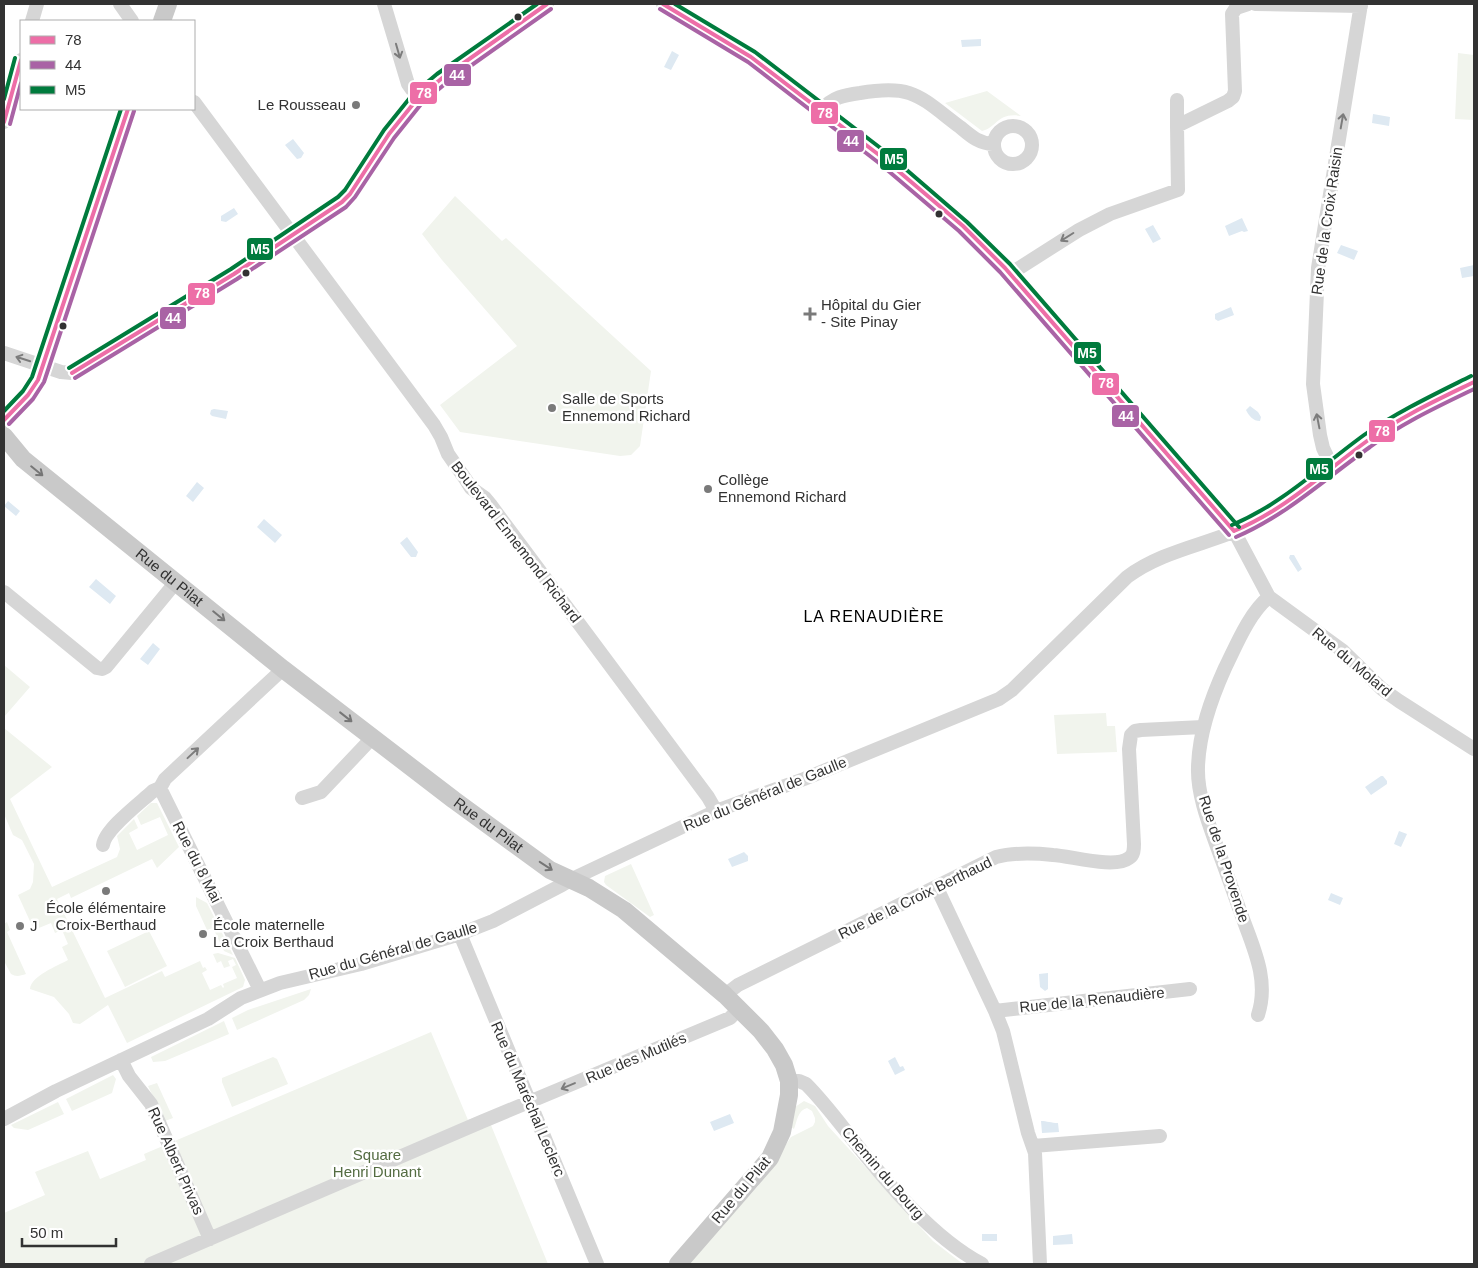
<svg xmlns="http://www.w3.org/2000/svg" width="1478" height="1268" viewBox="0 0 1478 1268" font-family="Arial,sans-serif">
	<rect width="100%" height="100%" fill="#fff"/>
	<path fill="#f1f4ed" d="M1458,53l16,2v65l-19,-1z
		M987,91l34,25c-24,-4 -24,12 -39,15l-37,-28z
		M455,196l47,45 4,-3 145,133 -11,75 -9,9 -11,1 -160,-24 -20,-27 77,-59 -75,-86 -20,-26z
		M4,665l26,22 -26,30z
		M1106,713l1,13h8l2,26 -60,2 -3,-39z
		M4,728l48,39 -42,32 42,88 65,-30 3,-8 -3,-13 17,-17 4,9 -9,5 8,17 31,-15 -8,-18 -19,8 -4,-9 14,-13h6l22,44 -22,21 -5,-9 -81,39 -2,-5 -12,6 48,99 57,-27 3,6 35,-16 3,7 2,-1 2,3 -5,3 8,17 11,-5 2,3 1,-1 -1,-3 14,-6 -5,-11 4,-2 -3,-6 -5,2 2,5 -6,2 -3,-7 -4,2 -4,-9 5,-1 17,5 10,22 -2,7 -116,56 -19,-38 -28,19 -7,-1 -4,-9 -15,-17 -24,-8c1,-13 27,-23 38,-29l-6,-13 6,-3 -6,-14 -7,3 -4,-10 -17,7 -16,-35 12,-6 3,-7 1,-18 -12,-24 -9,-5 -9,-21z
		M631,864l23,51 -4,2 -44,-32 -2,-3 1,-6z
		M196,897l11,6 26,52 -9,-4 -11,-23 -6,2 -11,-24z
		M7,922l3,8 -3,2 19,42c-6,2 -10,3 -15,0l-7,-13v-37z
		M149,931l18,35 -42,21 -18,-36z
		M311,989l-2,6 -5,5 -67,30 -5,-12 16,-8z
		M224,1021l5,13 -64,27 -12,1 -2,-5z
		M431,1032l37,88 18,-7 62,151h-544v-51l41,-18 -10,-23 53,-21 12,28 46,-19 -2,-6z
		M273,1057l4,2 11,25 -56,23 -10,-25v-4z
		M113,1075l3,4 -4,14 -40,18 -6,-12z
		M157,1083l16,35 -8,3 -17,-35z
		M804,1101l11,5 13,20 105,115 30,23h-276l71,-78 33,-49 22,-11 2,-4v-4l-3,-7 -5,-3c-9,2 -10,13 -13,21l-3,-2 4,-20z
		M58,1102l6,12 -36,16 -14,-2 -3,-3z"/>
	<path fill="#dee9f2" d="M981,39v7l-19,1 -1,-7z
		M672,51l7,4 -8,15 -7,-3z
		M1373,114l17,3 -1,9 -17,-3z
		M293,139l11,14 -3,5 -4,1 -12,-14z
		M234,208l4,6 -12,8 -5,-1v-5z
		M1242,218l6,13 -4,1 -2,-1 -13,5 -4,-10z
		M1153,225l8,14 -8,4 -8,-14z
		M1341,245l17,6 -4,9 -17,-7z
		M1474,265v11l-12,2 -2,-10z
		M1231,307l3,8 -16,6 -3,-2v-5z
		M1250,406l8,6 3,5 -1,4c-7,0 -11,-5 -14,-11z
		M214,409l14,2 -2,8 -14,-3 -2,-2 1,-4z
		M197,482l7,6 -11,14 -7,-6z
		M8,501l12,10 -4,5 -12,-10z
		M264,519l18,16 -7,8 -18,-16z
		M407,537l11,15 -2,5h-5l-11,-14z
		M1290,555h4l8,14 -4,3 -9,-14z
		M96,579l20,17 -6,8 -21,-17z
		M153,643l7,6 -12,16 -8,-6z
		M1381,776h2l4,5v3l-16,11 -6,-8z
		M1399,831l8,3 -6,13 -7,-3z
		M744,852l4,4v5l-16,6 -4,-8z
		M1331,893l12,5 -3,7 -12,-5z
		M1048,973v16l-3,2 -5,-4 -1,-13z
		M895,1057l5,10 3,-1 2,4 -10,5 -7,-14z
		M730,1114l4,9 -20,8 -4,-9z
		M1041,1121c6,0 10,2 17,2l1,9 -17,1z
		M982,1234h15v7h-15z
		M1072,1234l1,10 -20,1v-9z"/>
	<g fill="none" stroke-linecap="round" stroke-linejoin="round">
		<path stroke="#d6d6d6" stroke-width="14" d="M120,4l12,17
			M384,4l24,80 10,14
			M663,4l88,53 71,53 61,48 80,68 42,42 38,43 191,220 35,66 74,54 39,38 17,12 75,48
			M1255,4l106,2
			M32,21l5,-17
			M1177,100v26
			M194,102l240,323 7,12 7,17 18,26 5,8 14,10 5,6 218,293 8,14
			M822,110c10,-13 23,-15 38,-17 53,-9 59,3 100,34 11,9 18,16 33,17
			M4,122l17,-62
			M994 145a19 19 0 1 1 38 0a19 19 0 1 1-38 0Z
			M1016,270l63,-40 31,-16 68,-24 -1,-64 51,-25 5,-4 2,-6 -3,-77 4,-6 12,-4
			M4,353l57,19 11,1 162,-99 108,-72 8,-8 39,-60 18,-24 11,-12 23,-19 106,-75
			M1332,467l-9,-19 -3,-13 -7,-51 5,-116 43,-264
			M4,592l93,76 5,1 4,-2 70,-85
			M160,788l100,202
			M302,798l19,-6 51,-54
			M103,845c2,-16 37,-42 50,-54l7,-3 5,-9 118,-110
			M937,888l58,123 8,20 25,102 7,20 5,111
			M460,934l137,330
			M725,995l13,-10 258,-128c19,-5 38,-4 57,-2 18,1 62,14 76,3 5,-3 5,-9 5,-14l-5,-95 2,-14 4,-4 6,-1 62,-3
			M995,1011l195,-22
			M1258,1015c10,-31 -1,-59 -12,-88 -9,-24 -17,-48 -26,-72 -10,-28 -23,-59 -22,-88 1,-35 13,-68 27,-99 11,-22 24,-55 44,-71
			M121,1060l8,16 22,28 59,135
			M789,1081h10l7,3c17,17 32,37 47,56 34,43 80,98 129,124
			M4,1119l52,-28 152,-72 33,-21 39,-15 81,-19 99,-30 33,-13 69,-36 10,-6 144,-68 88,-32 195,-80 13,-9 115,-113c36,-27 83,-33 123,-52 42,-20 77,-55 114,-82 34,-25 73,-43 110,-61
			M1033,1146l127,-10
			M151,1264l330,-142 249,-104 9,-9"/>
		<g stroke="#c9c9c9" stroke-width="18">
			<path d="M162,21l6,-17"/>
			<path d="M4,420l24,-25 10,-15 90,-271"/>
			<path id="s1" d="M4,436l19,23 260,210 171,131 96,70 39,18 35,22 101,85 36,36 14,18 9,16 5,16v14l-7,37 -12,26 -92,106"/>
		</g>
		<g stroke="#fff" stroke-width="8">
			<path id="bus-1" d="M663,4l88,53 132,101 80,68 42,42 229,263
				M4,122l17,-62
				M72,373l162,-99 108,-72 8,-8 39,-60 29,-36 23,-19 106,-75
				M4,420l24,-25 10,-15 90,-271
				M1234,531c51,-21 89,-58 133,-90 33,-24 70,-41 107,-59"/>
		</g>
		<g stroke="#fff" stroke-width="8">
			<path id="bus-2" d="M660,9l88,53 131,101 80,68 41,41 229,263
				M10,124l11,-41
				M75,378l162,-99 109,-72 9,-10 39,-59 28,-35 23,-19 106,-75
				M9,424l24,-25 11,-17 90,-271
				M1236,537c51,-22 90,-59 134,-90 32,-24 69,-41 104,-58"/>
		</g>
		<g stroke="#fff" stroke-width="8">
			<path id="bus-3" d="M675,4l80,48 132,101 80,69 43,42 229,263
				M4,99l11,-41
				M69,368l162,-99 107,-72 7,-7 39,-60 29,-36 24,-20 100,-70
				M4,411l19,-20 9,-14 89,-268
				M1232,525c50,-21 88,-58 132,-90 33,-23 71,-41 107,-59"/>
		</g>
		<use href="#bus-1" stroke="#ed6ea7" stroke-width="4"/>
		<use href="#bus-2" stroke="#a963a5" stroke-width="4"/>
		<use href="#bus-3" stroke="#007b3d" stroke-width="4"/>
	</g>
	<defs><path id="oneway-shaft" d="M-6 0H5M1.5-3L5.5 0L1.5 3" fill="none" stroke-width="1.6" stroke-linecap="round" stroke-linejoin="round" transform="scale(1.25)"/></defs>
	<g stroke="#7c7c7c">
		<use href="#oneway-shaft" transform="translate(398 51) rotate(74)"/>
		<use href="#oneway-shaft" transform="translate(1342 121) rotate(-80)"/>
		<use href="#oneway-shaft" transform="translate(1067 237) rotate(148)"/>
		<use href="#oneway-shaft" transform="translate(23 359) rotate(-162)"/>
		<use href="#oneway-shaft" transform="translate(1318 421) rotate(-101)"/>
		<use href="#oneway-shaft" transform="translate(193 753) rotate(-43)"/>
		<use href="#oneway-shaft" transform="translate(568 1086) rotate(157)"/>
	</g>
	<g stroke="#767676">
		<use href="#oneway-shaft" transform="translate(37 471) rotate(39)"/>
		<use href="#oneway-shaft" transform="translate(219 616) rotate(39)"/>
		<use href="#oneway-shaft" transform="translate(346 717) rotate(38)"/>
		<use href="#oneway-shaft" transform="translate(546 866) rotate(33)"/>
	</g>
	<g fill="#323232" stroke="#fff" stroke-width="2">
		<circle cx="518" cy="17" r="4.5"/>
		<circle cx="939" cy="214" r="4.5"/>
		<circle cx="246" cy="273" r="4.5"/>
		<circle cx="63" cy="326" r="4.5"/>
		<circle cx="1359" cy="455" r="4.5"/>
	</g>
	<g fill="#7a7a7a" stroke="#fff" stroke-width="2">
		<circle cx="356" cy="105" r="5"/>
		<path d="M807.5 306.5h5v5h5v5h-5v5h-5v-5h-5v-5h5z"/>
		<circle cx="552" cy="408" r="5"/>
		<circle cx="708" cy="489" r="5"/>
		<circle cx="106" cy="891" r="5"/>
		<circle cx="20" cy="926" r="5"/>
		<circle cx="203" cy="934" r="5"/>
	</g>
	<g text-anchor="middle" stroke-width="5" stroke-linejoin="round" paint-order="stroke">
		<g font-size="15" fill="#323232" stroke="#fff" text-anchor="start">
			<text x="346" y="110" text-anchor="end">Le Rousseau</text>
			<text x="821" y="310">Hôpital du Gier<tspan x="821" dy="17">- Site Pinay</tspan></text>
			<text x="562" y="404">Salle de Sports<tspan x="562" dy="17">Ennemond Richard</tspan></text>
			<text x="718" y="485">Collège<tspan x="718" dy="17">Ennemond Richard</tspan></text>
			<text x="106" y="913" text-anchor="middle">École élémentaire<tspan x="106" dy="17">Croix-Berthaud</tspan></text>
			<text x="213" y="930">École maternelle<tspan x="213" dy="17">La Croix Berthaud</tspan></text>
			<text x="30" y="931">J</text>
		</g>
		<g font-size="15" fill="#323232" stroke="#fff">
			<text transform="translate(1327 221) rotate(-82)" y="5">Rue de la Croix Raisin</text>
			<text transform="translate(516 542) rotate(52)" y="5">Boulevard Ennemond Richard</text>
			<text dy="5" stroke="none"><textPath href="#s1" startOffset="218">Rue du Pilat</textPath></text>
			<text transform="translate(1352 662) rotate(40)" y="5">Rue du Molard</text>
			<text transform="translate(765 794) rotate(-22)" y="5">Rue du Général de Gaulle</text>
			<text dy="5" stroke="none"><textPath href="#s1" startOffset="622">Rue du Pilat</textPath></text>
			<text transform="translate(1224 859) rotate(72)" y="5">Rue de la Provende</text>
			<text transform="translate(197 862) rotate(63)" y="5">Rue du 8 Mai</text>
			<text transform="translate(915 898) rotate(-26)" y="5">Rue de la Croix Berthaud</text>
			<text transform="translate(393 951) rotate(-16)" y="5">Rue du Général de Gaulle</text>
			<text transform="translate(1092 1000) rotate(-6)" y="5">Rue de la Renaudière</text>
			<text transform="translate(636 1058) rotate(-23)" y="5">Rue des Mutilés</text>
			<text transform="translate(528 1099) rotate(67)" y="5">Rue du Maréchal Leclerc</text>
			<text transform="translate(176 1161) rotate(66)" y="5">Rue Albert Privas</text>
			<text transform="translate(883 1173) rotate(49)" y="5">Chemin du Bourg</text>
			<text transform="translate(741 1190) rotate(-50)" y="5">Rue du Pilat</text>
		</g>
		<g font-size="15" fill="#546c42" stroke="#fff">
			<text x="377" y="1160">Square<tspan x="377" dy="17">Henri Dunant</tspan></text>
		</g>
		<g font-size="16" letter-spacing="1" fill="#000" stroke="#fff">
			<text x="874" y="622">LA RENAUDIÈRE</text>
		</g>
	</g>
	<g stroke="#fff" stroke-width="2">
		<rect x="443" y="63" width="29" height="24" rx="5" fill="#a963a5"/>
		<rect x="409" y="81" width="29" height="24" rx="5" fill="#ed6ea7"/>
		<rect x="810" y="101" width="29" height="24" rx="5" fill="#ed6ea7"/>
		<rect x="836" y="129" width="29" height="24" rx="5" fill="#a963a5"/>
		<rect x="879" y="147" width="29" height="24" rx="5" fill="#007b3d"/>
		<rect x="246" y="237" width="28" height="24" rx="5" fill="#007b3d"/>
		<rect x="187" y="282" width="29" height="24" rx="5" fill="#ed6ea7"/>
		<rect x="159" y="306" width="28" height="24" rx="5" fill="#a963a5"/>
		<rect x="1073" y="341" width="29" height="24" rx="5" fill="#007b3d"/>
		<rect x="1091" y="372" width="29" height="24" rx="5" fill="#ed6ea7"/>
		<rect x="1111" y="404" width="29" height="24" rx="5" fill="#a963a5"/>
		<rect x="1368" y="419" width="28" height="24" rx="5" fill="#ed6ea7"/>
		<rect x="1305" y="457" width="29" height="24" rx="5" fill="#007b3d"/>
	</g>
	<g font-size="14" text-anchor="middle" font-weight="bold" fill="#fff">
		<text x="457" y="80">44</text>
		<text x="424" y="98">78</text>
		<text x="825" y="118">78</text>
		<text x="851" y="146">44</text>
		<text x="894" y="164">M5</text>
		<text x="260" y="254">M5</text>
		<text x="202" y="298">78</text>
		<text x="173" y="323">44</text>
		<text x="1087" y="358">M5</text>
		<text x="1106" y="388">78</text>
		<text x="1126" y="421">44</text>
		<text x="1382" y="436">78</text>
		<text x="1319" y="474">M5</text>
	</g>
	<rect width="1478" height="1268" fill="none" stroke="#323232" stroke-width="10"/>
	<rect x="20" y="20" width="175" height="90" fill="#ffffff" stroke="#adadad"/>
	<rect x="30" y="36" width="25" height="8" fill="#ed6ea7" stroke="#adadad"/>
	<text x="65" y="45" font-size="15" fill="#323232">78</text>
	<rect x="30" y="61" width="25" height="8" fill="#a963a5" stroke="#adadad"/>
	<text x="65" y="70" font-size="15" fill="#323232">44</text>
	<rect x="30" y="86" width="25" height="8" fill="#007b3d" stroke="#adadad"/>
	<text x="65" y="95" font-size="15" fill="#323232">M5</text>
	<path d="M22 1238v8h94v-8" fill="none" stroke="#323232" stroke-width="2.5"/>
	<text x="30" y="1238" font-size="15" fill="#323232" stroke="#ffffff" stroke-width="4" paint-order="stroke">50 m</text>
</svg>
